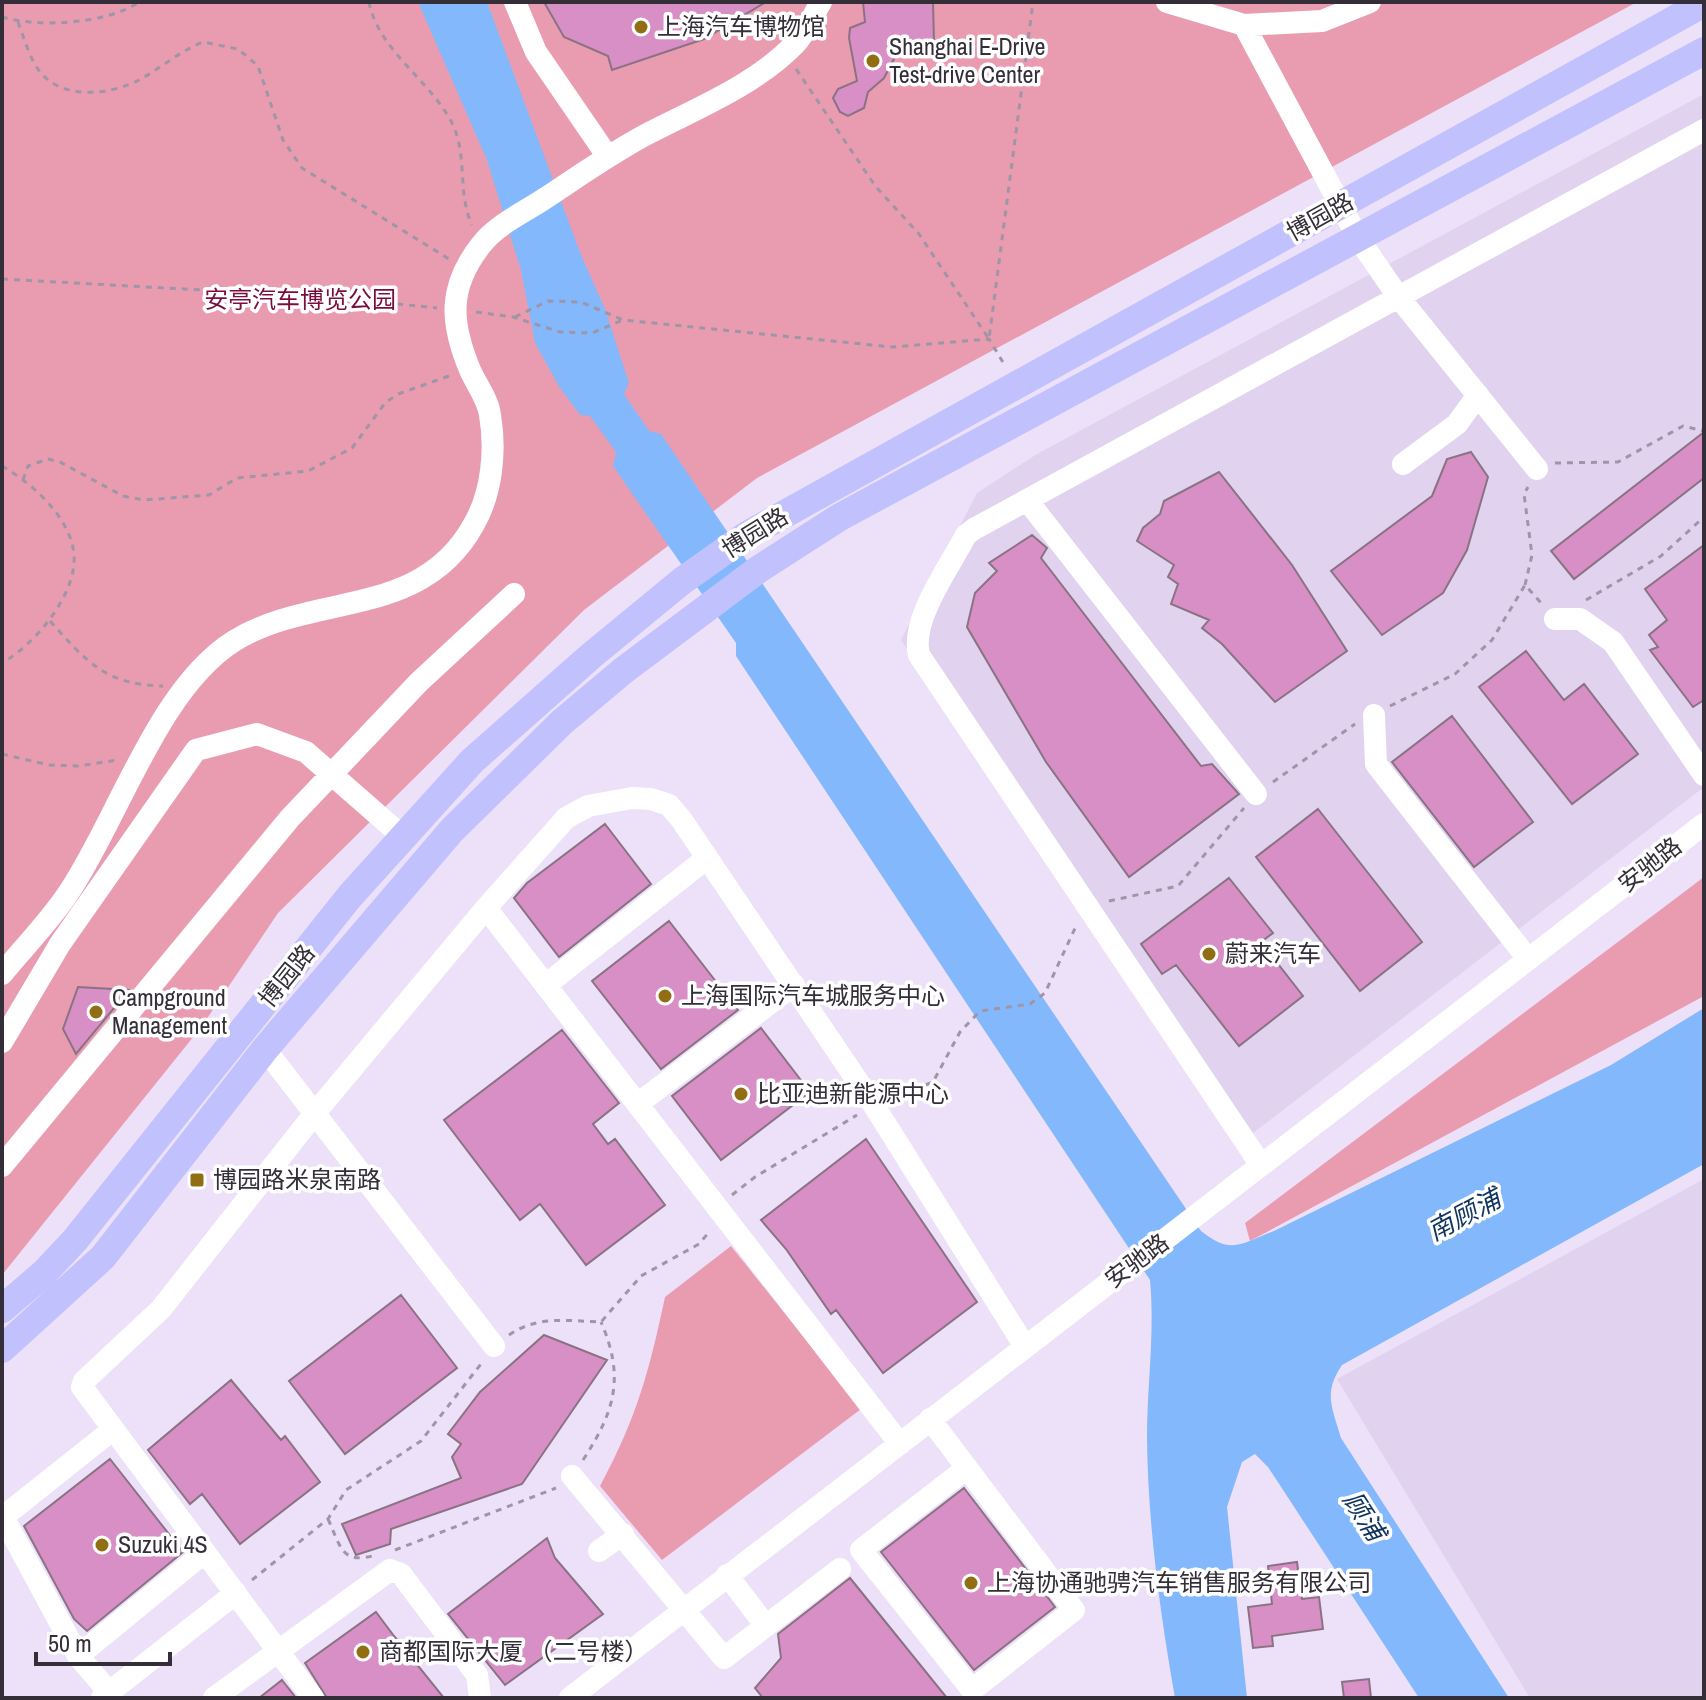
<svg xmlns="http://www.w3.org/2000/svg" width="1706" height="1700" viewBox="0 0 1706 1700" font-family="'Archivo Narrow','Noto Sans SC',sans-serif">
	<rect width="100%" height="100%" fill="#ede0f9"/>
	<path fill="#e1d2f0" d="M1704,94v693l-464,356 -339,-503 76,-147 60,-39z
		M1704,1179v519h-174l-193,-319z"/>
	<path fill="#e99cb0" d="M2,2h1635l-880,476 -173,132 -306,303 -76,113 -200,249z
		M1704,877v119l-454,245 -5,-18z
		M731,1246l130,163 -199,151 -62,-74c37,-69 49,-114 65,-189z"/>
	<path fill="#83b8fc" d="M418,2h69l94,253 24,54 24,74 -5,11 25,37 12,3 540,797c30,24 40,13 73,0l337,-166 93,-57v156l-362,201c-19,28 -10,42 -1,73l168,260h-90l-151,-231 -13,-13 -13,8 -15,45 20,191h-72c-15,-86 -27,-172 -28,-260 0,-53 8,-105 3,-158l-414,-624v-13l-123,-177 3,-14 -26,-36 -10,-1 -20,-27 -25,-45 -14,-73 -34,-110z"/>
	<path fill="#d88fc6" stroke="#897383" stroke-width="2" d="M544,2h222l-62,37 -92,31 -4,-14 -44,-19z
		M863,2h70l1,40 -38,13 -12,23 -16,14 -4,16 -16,8 -8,-4 -7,-14 5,-9 19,-8 -8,-43 1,-10 15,-6z
		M1704,432v46l-130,101 -23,-28z
		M1471,452l17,25 -21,73 -24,43 -61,42 -51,-64 101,-75 15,-37z
		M1219,472l73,93 55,86 -72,51 -53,-58 -20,-16 7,-8 -38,-16 7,-20 -10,-7 6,-12 -37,-24 6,-13 17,-14 4,-13z
		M1032,535l15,13 -6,10 160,208 11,-2 27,30 -110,83 -83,-115 -79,-135 8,-34 22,-22 -8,-8z
		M1704,545v155l-11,7 -43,-57 8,-3 -9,-12 18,-15 -22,-31z
		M1526,651l38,49 20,-16 54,70 -66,50 -93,-117z
		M1452,716l81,106 -59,45 -82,-105z
		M1318,809l104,133 -62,49 -104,-134z
		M605,824l46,60 -92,73 -45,-59 13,-15z
		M1229,878l44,55 -12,9 42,54 -64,50 -63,-81 -14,9 -21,-30z
		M669,921l69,89 -77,59 -69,-88z
		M78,987l51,3 -53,64 -13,-25z
		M761,1028l49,64 -89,68 -49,-64z
		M562,1030l57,73 -26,21 15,20 7,-5 50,66 -79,60 -46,-61 -20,16 -76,-100z
		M866,1139l111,163 -94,71 -47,-63 -5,4 -45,-65 -25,-29z
		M401,1295l56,73 -112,86 -56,-73z
		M544,1335l63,25 -85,124 -131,45 -1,15 -34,11 -14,-31 119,-46 -9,-21 9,-13 -13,-10 32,-42z
		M231,1380l50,60 4,-4 35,46 -80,62 -38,-50 -12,10 -42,-54z
		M110,1459l73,93 -96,79 -13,-12 -50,-93z
		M964,1488l91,119 -81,63 -93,-118z
		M547,1538l8,20 48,56 -98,71 -57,-71z
		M1297,1562l5,37 17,-2 4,32 -51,7 1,10 -20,2 -5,-41 24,-3 -4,-38z
		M850,1578l97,120h-184l-8,-10 26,-30 -3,-24z
		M376,1612l18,24 50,62h-117l-22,-35z
		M1369,1679l2,19h-27l-2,-16z
		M282,1680l14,18h-37z"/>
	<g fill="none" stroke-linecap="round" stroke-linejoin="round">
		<path stroke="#9f95a7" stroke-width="3" stroke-dasharray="6 6" stroke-linecap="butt" d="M369,2c9,48 61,78 83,121 16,32 5,70 20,102
			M2,17c37,11 105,7 137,-15
			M18,22c6,16 12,38 23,51 23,27 69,22 98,7 22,-12 41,-29 64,-38l35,7 20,17 25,74 19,28 147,91
			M796,69l80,118 43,47 70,105 44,-337
			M2,279l328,18 107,11
			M476,312l37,5 47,15 32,1 31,-13
			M515,317l33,-16 33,1 42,18 269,27 97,-8 15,25
			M1555,463l63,-1 65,-36 21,5
			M2,466c29,17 64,47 71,82 9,41 -37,96 -71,115
			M23,480l5,-14 20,-7 12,3 63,34 21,4 65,-5 28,-17 71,-7 44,-23 33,-45 13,-9 51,-18
			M1525,585l7,-30 -8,-61 4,-7
			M1586,600l75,-44 43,-39
			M50,621c36,40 55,64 113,65
			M1390,706l65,-32 37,-34 33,-55 17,19
			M2,754l47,11 29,1 40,-6
			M1273,782l82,-58
			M1109,901l69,-15 66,-78
			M892,1098l41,-16 27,-50 20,-21 50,-7 15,-11 32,-69
			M732,1195l23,-18 102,-62
			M509,1335c29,-20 59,-14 92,-13l40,-46 58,-32 11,-13
			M583,1460c32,-49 42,-83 18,-138
			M328,1519c13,28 13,46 48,36
			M395,1550l161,-62
			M252,1580l76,-61 18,-29 75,-49 63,-81"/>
		<path stroke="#fff" stroke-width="22" d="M515,2l21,50 72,105
			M1167,2l77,23 114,213 39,57 140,174
			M1244,25l78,-4 48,-19
			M1403,464l54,-40 21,-29
			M1027,500l229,294
			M1555,619h25l33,23 91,133
			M1374,715l2,49 152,195
			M486,908l414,536
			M2,974c22,-27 48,-53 67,-82 50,-75 89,-203 165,-251 79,-49 188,-21 240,-117 18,-31 22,-74 16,-109 -2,-16 -14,-31 -20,-45 -20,-48 -22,-83 11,-125 15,-20 42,-32 63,-46 35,-23 70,-48 107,-67 49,-25 105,-48 144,-88 11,-11 18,-29 26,-42
			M547,984l160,-126
			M2,1042l58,-98 136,-194 61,-16 49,18 96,84
			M265,1049l229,297
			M639,1103l155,-118
			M1261,1165l-342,-510c-9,-35 30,-87 47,-120l8,-6 730,-399
			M2,1166l288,-348 129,-136 95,-88
			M930,1419l144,191 -102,80 -111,-140 106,-82
			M572,1476l152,182 116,-89
			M599,1551l24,-17
			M727,1575l39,51
			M78,1656l-75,-139 108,-86
			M109,1692l-31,-36 127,-104
			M102,1698l134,-105
			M214,1698l176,-128 11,4 76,101 3,23
			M313,1698l-231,-311 2,-6 77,-72 154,-196 171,-205 80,-90 22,-12 44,-8 19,1 18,6 12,14 192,285 151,241
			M570,1698l1134,-874"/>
		<path stroke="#c0c1fd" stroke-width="28" d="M2,1309l42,-36 31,-33 275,-344 122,-135 120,-106 90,-74 65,-46 957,-532
			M2,1349l101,-92 162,-208 187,-219 110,-108 62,-52 135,-101 81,-52 864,-466"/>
	</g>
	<g fill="#916d14" stroke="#fff" stroke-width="3">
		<circle cx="641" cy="27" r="8"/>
		<circle cx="873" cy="61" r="8"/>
		<circle cx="1209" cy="954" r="8"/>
		<circle cx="665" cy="996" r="8"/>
		<circle cx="96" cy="1012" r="8"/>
		<circle cx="741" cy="1094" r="8"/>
		<rect x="189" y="1172" width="16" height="16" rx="4"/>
		<circle cx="102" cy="1545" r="8"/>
		<circle cx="971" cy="1583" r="8"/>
		<circle cx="363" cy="1652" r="8"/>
	</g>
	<g text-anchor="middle" stroke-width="7" stroke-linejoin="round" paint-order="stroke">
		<g font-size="24" fill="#332e37" stroke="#fff" text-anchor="start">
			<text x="657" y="35">上海汽车博物馆</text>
			<text x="889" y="55">Shanghai E-Drive<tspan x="889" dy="28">Test-drive Center</tspan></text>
			<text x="1225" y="962">蔚来汽车</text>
			<text x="681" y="1004">上海国际汽车城服务中心</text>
			<text x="112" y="1006">Campground<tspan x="112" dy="28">Management</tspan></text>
			<text x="757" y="1102">比亚迪新能源中心</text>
			<text x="213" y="1188">博园路米泉南路</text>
			<text x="118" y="1553">Suzuki 4S</text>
			<text x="987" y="1591">上海协通驰骋汽车销售服务有限公司</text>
			<text x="379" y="1660">商都国际大厦 （二号楼）</text>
		</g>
		<g font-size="24" fill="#332e37" stroke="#fff">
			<text transform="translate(1320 217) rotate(-29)" y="8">博园路</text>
			<text transform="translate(755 533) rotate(-32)" y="8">博园路</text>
			<text transform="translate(1650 865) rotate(-38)" y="8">安驰路</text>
			<text transform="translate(287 976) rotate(-51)" y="8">博园路</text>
			<text transform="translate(1137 1261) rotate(-37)" y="8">安驰路</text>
		</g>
		<g font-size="24" fill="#790d3b" stroke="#fff">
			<text x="300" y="308">安亭汽车博览公园</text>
		</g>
		<g font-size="26" font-style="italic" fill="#113560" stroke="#fff">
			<text transform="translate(1464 1215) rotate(-28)" y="9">南顾浦</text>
			<text transform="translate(1364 1516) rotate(57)" y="9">顾浦</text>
		</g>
	</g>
	<rect width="1706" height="1700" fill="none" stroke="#332e37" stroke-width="8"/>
	<path d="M36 1652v12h134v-12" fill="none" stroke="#332e37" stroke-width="4"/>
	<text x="48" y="1652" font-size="24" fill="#332e37" stroke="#ffffff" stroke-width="6" paint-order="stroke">50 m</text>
</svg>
